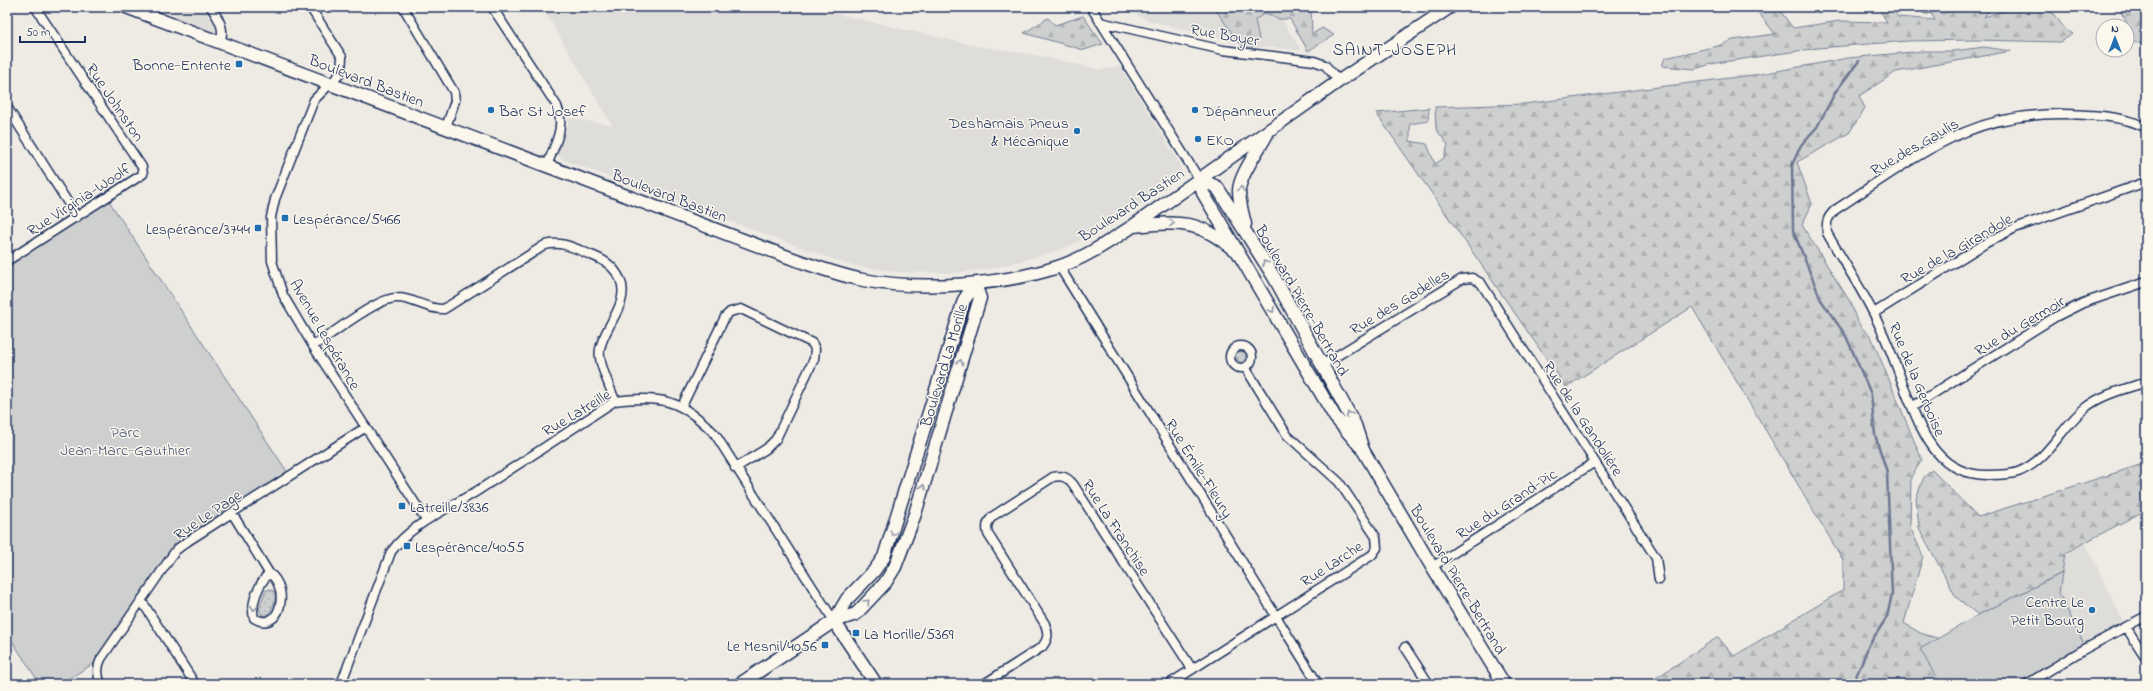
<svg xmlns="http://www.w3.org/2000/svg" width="2153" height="691" viewBox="0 0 2153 691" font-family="'Indie Flower',sans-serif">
	<defs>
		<pattern id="grass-dots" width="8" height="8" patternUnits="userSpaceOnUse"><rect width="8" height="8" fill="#cecfcf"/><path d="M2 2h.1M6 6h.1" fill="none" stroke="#b0b2b4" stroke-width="1.8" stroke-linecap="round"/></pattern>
		<pattern id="forest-firs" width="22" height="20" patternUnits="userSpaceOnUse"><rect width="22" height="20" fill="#cecfcf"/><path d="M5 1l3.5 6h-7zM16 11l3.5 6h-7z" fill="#b0b2b4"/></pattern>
		<pattern id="water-ripples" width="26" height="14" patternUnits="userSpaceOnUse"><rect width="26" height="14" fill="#a3a8b4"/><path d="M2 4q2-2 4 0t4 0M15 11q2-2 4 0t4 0" fill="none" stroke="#848996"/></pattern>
	</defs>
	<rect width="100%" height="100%" fill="#eeebe4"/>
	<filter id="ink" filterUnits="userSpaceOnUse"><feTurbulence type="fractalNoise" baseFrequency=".025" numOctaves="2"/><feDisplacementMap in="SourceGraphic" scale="8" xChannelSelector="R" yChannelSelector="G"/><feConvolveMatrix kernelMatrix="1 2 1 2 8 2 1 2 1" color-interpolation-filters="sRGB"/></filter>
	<g filter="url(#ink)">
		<path fill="#deddda" d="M171,7h40l8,13 1,22 -40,-15z
			M542,7h264l171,39 59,9 65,15 19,-4 60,98 1,9 -3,6 -73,50 -38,18 -34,11 -39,10 -38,5 -57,-1 -50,-7 -288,-106 -3,-5 11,-32 -1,-4 44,7z
			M1124,7h150l27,43 -51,-4 -104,-26z
			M2085,542l41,85 -40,21 -27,-55 6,-40z"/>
		<path fill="url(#grass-dots)" stroke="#747f96" d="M1241,348l5,6 -2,11 -10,-8 1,-6z
			M269,589l6,3c2,6 -3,21 -10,24l-3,-1 -3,-6 6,-18z"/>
		<path fill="url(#forest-firs)" stroke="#747f96" d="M1214,7h79l1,2 3,-2h14l1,27 10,-6 12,7 -26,16 -18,-32h-12l-13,-6 -10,7 4,19 -9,10 -12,-7z
			M1754,7h23l16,21 47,-7 47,1 -9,-15h12l8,10 37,3 -8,-13h10l5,7 21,-7h29l-8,10c18,-6 53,-17 69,-3 9,8 8,14 20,20l-13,8 -84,-2 -68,1 -90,7 -102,15 -22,6 -32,-3 3,-8 53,-12 15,-6 42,-6z
			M2112,7h24l10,15v25l-19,-10 1,-12 -8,-15 -8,-1z
			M1083,16l20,28 -19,6 -60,-17 24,-15 7,7z
			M1984,47l27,4 -115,21 -37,24 6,12 -16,25 -52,29 15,42 -10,21 50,80c3,14 7,22 19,31l51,124 -11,17 -1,50 13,29 -19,67 16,10 20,6 4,45h-297l71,-47 16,19 109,-66v-30l-151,-253 -126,80 -190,-274 53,-5 -1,13 -18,3v17l17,3 8,20 9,-6 4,-13 -12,-16 -1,-22 89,-3 237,-30 87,-16 75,-7h31z
			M2146,463v47l-81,43 -3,20 -84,42 -22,-18 -37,-69 -3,-30 8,-21 8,-7 46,47z"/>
		<path fill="#cecfcf" stroke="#747f96" d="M107,198l183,278 -102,65 -87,118 -41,25h-20l-33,-51v-372z
			M2062,573l-3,20 27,55 -61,36h-85l-20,-35 58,-34z"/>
		<path fill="url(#water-ripples)" stroke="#6d7892" d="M1919,7h16l2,2c-7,6 -12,7 -18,1z"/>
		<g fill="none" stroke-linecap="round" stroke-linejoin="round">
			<path stroke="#6d7892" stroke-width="2.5" d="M1853,684l16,-39 18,-28 5,-23 -5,-122 -12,-37 -4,-41 -25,-58 -25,-36 -28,-70 -1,-65 9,-20 16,-18 19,-36 23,-30"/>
			<g stroke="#1b2f5e" stroke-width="11">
				<path id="street" d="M211,7c7,11 15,22 9,35
					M310,7l32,50 -1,16 -27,27 -39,99 -4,18 1,44 11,34 30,51 113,174
					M403,7l51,85 1,9 -9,26
					M492,7l65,99c9,22 -3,39 -10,60
					M1091,7l108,172
					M1100,22l123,28 91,11 11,4 14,16
					M7,107l70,110
					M2146,128c-16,-10 -40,-12 -59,-13 -41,-3 -84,1 -122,17 -46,19 -88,51 -130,78 -8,8 -9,12 -8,23 17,30 38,60 52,92 11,22 19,46 28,70 16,39 31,81 82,80 9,0 20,0 29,-3 31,-12 43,-45 67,-64 17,-14 41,-19 61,-26
					M7,261l136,-87 -1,-7 -107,-160
					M1059,266l259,418
					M1874,313l112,-70 29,-15 131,-46
					M1230 357a11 11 0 1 1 22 0a11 11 0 1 1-22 0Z
					M313,346c18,-11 65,-49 84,-48 17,0 30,12 47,11l101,-64c18,-4 29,3 46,10 13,5 22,10 29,24 11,24 -16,47 -20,70 -3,13 11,39 15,52
					M1322,365l140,-86 10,-1 9,5 175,275 3,22
					M682,406l43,-89 5,-5 11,-3 71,34 3,6 -1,10 -38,80 -10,10 -31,19
					M1912,407l143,-90 28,-14 63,-21
					M232,513l37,60c22,15 11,61 -15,45 -4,-15 5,-34 15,-45
					M1432,567l163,-105
					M141,600l54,84
					M2126,627l20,31
					M1405,647l24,37
					M101,684c-4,-9 -4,-17 0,-25l75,-109 12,-9 178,-114
					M341,684l50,-132c22,-30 56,-42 86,-61 47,-30 92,-60 138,-90 46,-6 67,-1 100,33l119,187
					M984,684l58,-37c6,-8 7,-12 3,-23l-57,-90c-2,-8 -1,-12 5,-18l60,-39c9,-2 14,0 20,7l119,185
					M1169,684l203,-129 5,-7 -1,-11 -37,-55 -52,-47 -42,-68
					M2027,684l54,-33 65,-35"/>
			</g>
			<g stroke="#1b2f5e" stroke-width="15">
				<path id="secondary" d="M126,7l662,250c25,9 50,18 75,23 58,11 140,5 195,-13 27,-9 52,-26 75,-41l206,-145 111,-74
					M1199,179l18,8 57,90 81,148 8,25 69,117 72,117
					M1199,179l4,14 132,224 25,29
					M1245,224c-3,-12 -6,-22 -6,-34 1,-16 21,-42 28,-56
					M1134,226c44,-4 64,-7 99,23
					M834,621l13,-22 27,-28 10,-14 80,-257 11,-16
					M834,621l42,63
					M740,684l94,-63 22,-7 29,-31 10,-16 20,-53 65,-216 -5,-14"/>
			</g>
			<use href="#street" stroke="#fbf7ec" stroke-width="8"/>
			<use href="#secondary" stroke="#fbf7ec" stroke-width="12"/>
		</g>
		<defs><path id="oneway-chevron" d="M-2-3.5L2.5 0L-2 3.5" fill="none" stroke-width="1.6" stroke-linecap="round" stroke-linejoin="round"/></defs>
		<g stroke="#8b93a5">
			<use href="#oneway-chevron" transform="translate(1241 189) rotate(-81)"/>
			<use href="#oneway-chevron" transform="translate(1172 223) rotate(1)"/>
			<use href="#oneway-chevron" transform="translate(1265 263) rotate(-122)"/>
			<use href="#oneway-chevron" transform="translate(1272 310) rotate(60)"/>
			<use href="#oneway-chevron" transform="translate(960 362) rotate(-73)"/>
			<use href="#oneway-chevron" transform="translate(1349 414) rotate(-118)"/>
			<use href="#oneway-chevron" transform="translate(923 487) rotate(-74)"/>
			<use href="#oneway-chevron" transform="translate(893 533) rotate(106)"/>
			<use href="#oneway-chevron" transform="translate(867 602) rotate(-47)"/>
			<use href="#oneway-chevron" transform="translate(254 608) rotate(97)"/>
		</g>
	</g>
	<g fill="#1f6fb2" stroke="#fbf7ec" stroke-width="1.5">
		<rect x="235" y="60" width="8" height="8" rx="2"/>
		<circle cx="491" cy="110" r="4"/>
		<circle cx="1195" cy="110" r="4"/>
		<circle cx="1077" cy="131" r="4"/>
		<circle cx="1198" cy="139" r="4"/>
		<rect x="281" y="214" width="8" height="8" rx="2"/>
		<rect x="254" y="224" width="8" height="8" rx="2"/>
		<rect x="398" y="502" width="8" height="8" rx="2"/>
		<rect x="403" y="542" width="8" height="8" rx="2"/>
		<circle cx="2092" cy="610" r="4"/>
		<rect x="852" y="629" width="8" height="8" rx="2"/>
		<rect x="821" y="641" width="8" height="8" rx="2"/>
	</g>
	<g text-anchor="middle" stroke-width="3" stroke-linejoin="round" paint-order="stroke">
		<g font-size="16" fill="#1b2f5e" stroke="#fbf7ec">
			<text transform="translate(1225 34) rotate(10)" y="6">Rue Boyer</text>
			<text transform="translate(367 80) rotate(21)" y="6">Boulevard Bastien</text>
			<text transform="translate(116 102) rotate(56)" y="6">Rue Johnston</text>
			<text transform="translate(1914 146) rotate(-30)" y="6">Rue des Gaulis</text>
			<text transform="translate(670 195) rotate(21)" y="6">Boulevard Bastien</text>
			<text transform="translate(78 199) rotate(-33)" y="6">Rue Virginia-Woolf</text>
			<text transform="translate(1131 204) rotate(-33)" y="6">Boulevard Bastien</text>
			<text transform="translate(1956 248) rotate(-30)" y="6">Rue de la Girandole</text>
			<text transform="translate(1303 300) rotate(60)" y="6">Boulevard Pierre-Bertrand</text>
			<text transform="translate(1399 301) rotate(-31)" y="6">Rue des Gadelles</text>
			<text transform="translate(2019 325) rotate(-31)" y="6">Rue du Germoir</text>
			<text transform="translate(326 334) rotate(60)" y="6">Avenue Lespérance</text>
			<text transform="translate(943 365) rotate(-73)" y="6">Boulevard La Morille</text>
			<text transform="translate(1918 379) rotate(67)" y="6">Rue de la Gerboise</text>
			<text transform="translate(576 412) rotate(-31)" y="6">Rue Latreille</text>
			<text transform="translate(1584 418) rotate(57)" y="6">Rue de la Gandolière</text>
			<text transform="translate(1200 468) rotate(58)" y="6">Rue Émile-Fleury</text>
			<text transform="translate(1506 503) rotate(-33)" y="6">Rue du Grand-Pic</text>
			<text transform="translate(207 514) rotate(-34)" y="6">Rue Le Page</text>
			<text transform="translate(1117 527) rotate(57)" y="6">Rue La Franchise</text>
			<text transform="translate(1331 563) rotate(-33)" y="6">Rue Larche</text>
			<text transform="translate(1459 579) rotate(59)" y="6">Boulevard Pierre-Bertrand</text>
		</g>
		<g font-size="16" fill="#1b2f5e" stroke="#fbf7ec" text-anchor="start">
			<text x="231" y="70" text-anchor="end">Bonne-Entente</text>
			<text x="499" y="116">Bar St Josef</text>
			<text x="1203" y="116">Dépanneur</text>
			<text x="1069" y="128" text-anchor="end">Desharnais Pneus<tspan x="1069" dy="18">&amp; Mécanique</tspan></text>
			<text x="1206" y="145">EKO</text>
			<text x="293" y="224">Lespérance/5466</text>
			<text x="250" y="234" text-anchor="end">Lespérance/3744</text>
			<text x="410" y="512">Latreille/3836</text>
			<text x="415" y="552">Lespérance/4055</text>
			<text x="2084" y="607" text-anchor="end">Centre Le<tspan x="2084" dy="18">Petit Bourg</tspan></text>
			<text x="864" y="639">La Morille/5369</text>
			<text x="817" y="651" text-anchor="end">Le Mesnil/4056</text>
		</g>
		<g font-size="16" fill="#48577a" stroke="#fbf7ec">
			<text x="125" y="437">Parc<tspan x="125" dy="18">Jean-Marc-Gauthier</tspan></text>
		</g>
		<g font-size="17" letter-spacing="1" fill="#1b2f5e" stroke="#fbf7ec">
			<text x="1395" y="55">SAINT-JOSEPH</text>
		</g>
	</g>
	<rect width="2153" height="691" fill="none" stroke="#fbf7ec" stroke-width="24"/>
	<rect x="12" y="12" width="2129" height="667" fill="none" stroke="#1b2f5e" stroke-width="1.5" filter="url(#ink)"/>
	<g transform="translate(2115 38)"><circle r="19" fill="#fbf7ec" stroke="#a1a7b3"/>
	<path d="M0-3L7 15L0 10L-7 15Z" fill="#1f6fb2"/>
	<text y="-6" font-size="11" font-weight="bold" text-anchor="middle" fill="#1b2f5e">N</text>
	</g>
	<path d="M20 36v6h65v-6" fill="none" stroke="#1b2f5e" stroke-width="2"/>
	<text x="26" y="36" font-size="12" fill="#1b2f5e" stroke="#fbf7ec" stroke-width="3" paint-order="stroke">50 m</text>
</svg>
